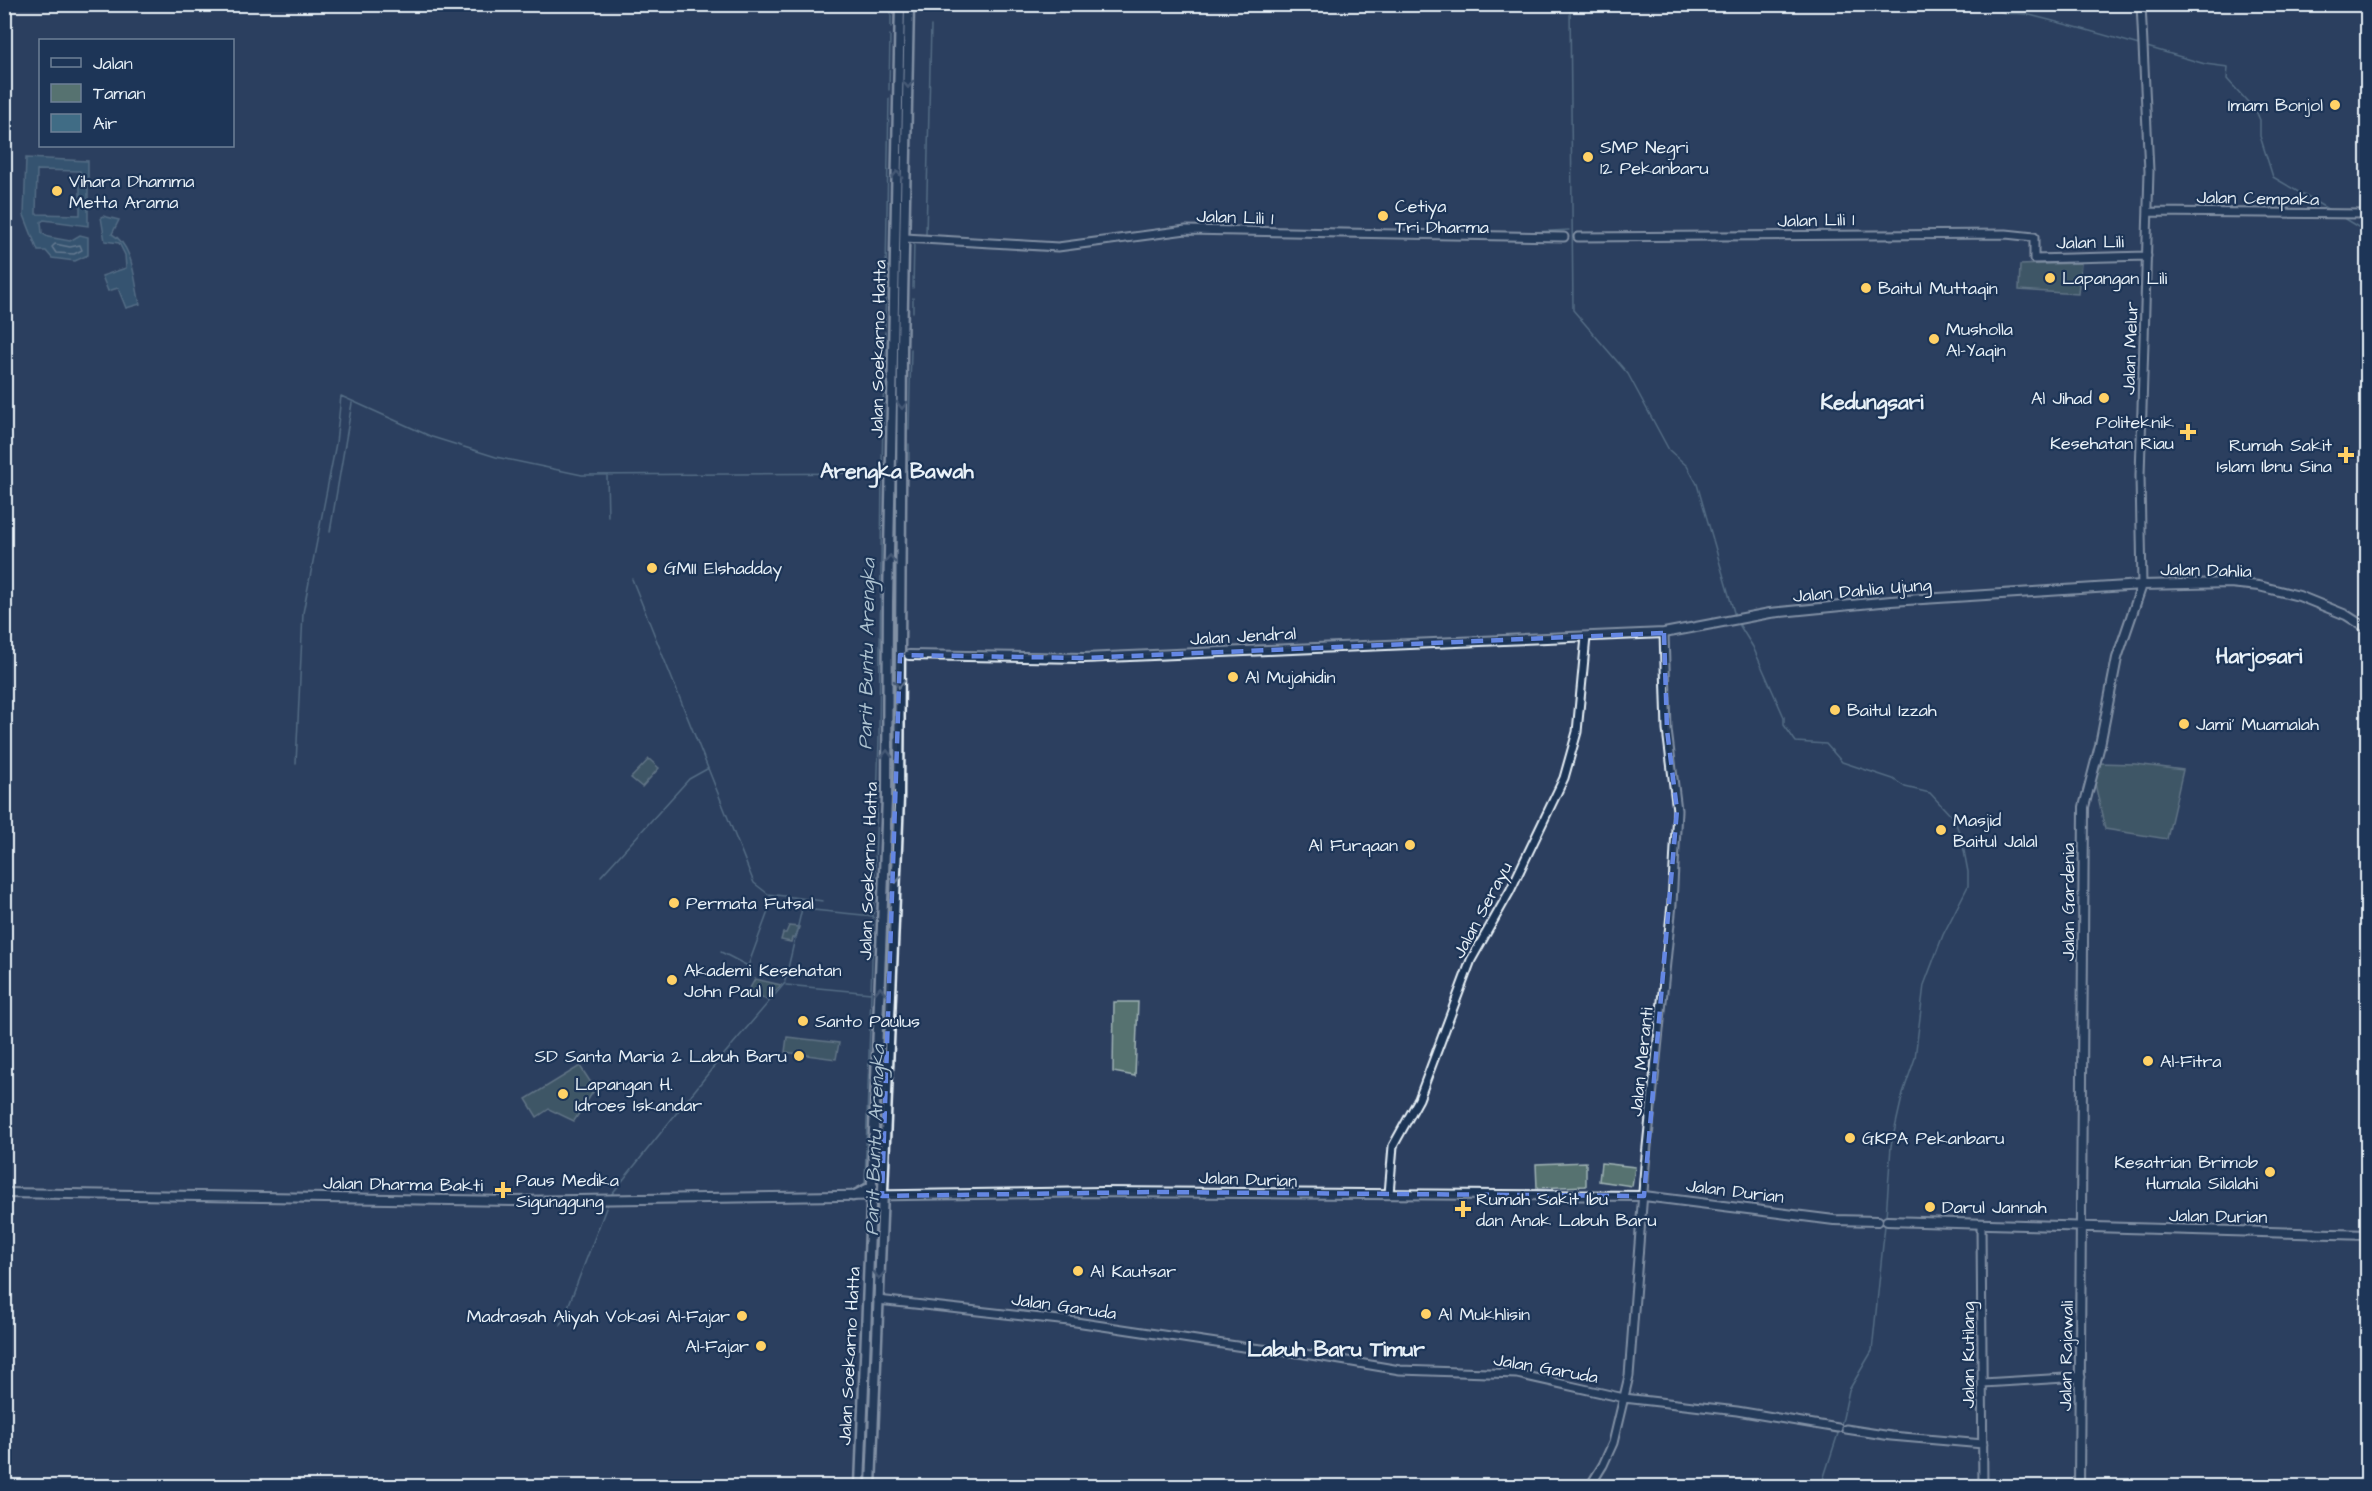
<svg xmlns="http://www.w3.org/2000/svg" width="2372" height="1491" viewBox="0 0 2372 1491" font-family="'Architects Daughter',sans-serif">
	<rect width="100%" height="100%" fill="#2c3f5f"/>
	<filter id="ink" filterUnits="userSpaceOnUse"><feTurbulence type="fractalNoise" baseFrequency=".0167" numOctaves="2"/><feDisplacementMap in="SourceGraphic" scale="12" xChannelSelector="R" yChannelSelector="G"/><feConvolveMatrix kernelMatrix="1 2 1 2 8 2 1 2 1" color-interpolation-filters="sRGB"/></filter>
	<g filter="url(#ink)">
		<path fill="#567270" stroke="#9fb2b4" stroke-width="1.5" d="M2081,263l-3,31 -59,-4 1,-25z
			M649,759l10,9 -17,19 -11,-9z
			M2098,763l37,1 48,6 -16,69 -62,-10 -11,-50z
			M789,926l10,1 -3,11h-4l-1,4 -10,-2 2,-7h3z
			M755,979l26,6 -14,15 -18,-10z
			M1114,1002h24l-3,74 -22,-4z
			M787,1037l52,6 -3,16 -51,-7z
			M580,1066l15,23 -21,32 -25,-12 -12,8 -11,-18z
			M1586,1162v24l-49,2 -1,-24z
			M1601,1163l34,4 -3,19 -33,-5z"/>
		<path fill="#406c85" stroke="#83a1b3" stroke-width="1.5" fill-rule="evenodd" d="M26,158l62,3v65l-44,-6 -3,2 1,11 6,4 22,4 10,-6 8,2v18l-13,6 -23,-3 -6,-7h-8l-14,-36zM37,170l43,1v44l-44,-1z
			M103,216l16,4 -7,14c22,12 22,47 28,70l-14,4 -8,-20 -10,3 -6,-15 24,-8 -1,-13 -6,-12 -14,-2 -4,-24z"/>
		<g fill="none" stroke-linecap="round" stroke-linejoin="round">
			<path stroke="#a5bcca" stroke-width="1.5" d="M55,244l15,3 10,-2 2,5 -8,4 -18,-1 -4,-6z"/>
			<path stroke="#83a1b3" stroke-width="1.5" d="M1570,4l3,306 55,64 41,76 18,16 10,18 38,132
				M1998,4v6c8,6 17,2 27,4 38,9 76,20 114,31
				M891,27v-23
				M2147,47l58,17 23,3 -1,12 29,32 4,9v16l13,41 58,34
				M889,90l1,-55
				M2340,216l28,17
				M1247,228l130,2
				M1517,233l52,-3
				M1127,234l58,-7
				M926,235l95,6
				M914,236l12,-1 5,-209
				M1026,242l32,1 44,-5
				M913,288l1,-47
				M913,312v-14
				M885,327l4,-228
				M884,359l1,-27
				M909,429l2,-80
				M882,469l2,-102
				M909,472v-28
				M607,476l1,41
				M330,532l22,-129
				M632,579l122,304 14,11 55,7
				M904,616l2,-132
				M1737,621l16,26 31,70v8l12,17 30,2 16,18 51,17 12,8 25,6 24,26 8,21 6,32v14l-25,49 -19,50 -9,73 -12,35 -12,53 -5,71
				M296,764l7,-151 33,-170 5,-47 91,41 64,20 86,18 300,-2
				M601,876l88,-97 18,-10
				M803,909l70,7
				M721,952l27,14 25,-68 -5,-4
				M896,973l5,-112
				M785,981l19,-81
				M786,985l85,8
				M855,1190l10,-7 14,-444 3,-265
				M611,1195l104,-130 70,-82
				M561,1325l47,-122
				M1821,1486l22,-68 6,-28 23,-39 13,-126"/>
			<g stroke="#e8f1f8" stroke-width="11">
				<path id="tertiary" d="M2141,4l8,167 -9,305 2,109
					M2148,212l220,2
					M1578,237l428,-3 28,3v22l113,-3
					M905,238l153,9 128,-17 378,7
					M1389,1194l4,-48 26,-47 52,-139 39,-69 54,-113 13,-46 9,-95
					M1981,1224l2,262
					M878,1300l191,21 174,26 56,6 101,17 117,4 107,24 113,13 101,17
					M1983,1383l98,-6
					M1846,1429l45,7 92,8
					M1590,1486l13,-21 10,-22 16,-67 16,-210 27,-262 5,-94 -10,-80 -3,-97"/>
			</g>
			<g stroke="#e8f1f8" stroke-width="12">
				<path id="secondary" d="M909,655l175,3 580,-25 106,-20 121,-12 251,-16 88,-2 29,3 40,10 47,19 22,14
					M4,1193l509,8 588,-9 543,4 190,24 44,1
					M1887,1221l481,14
					M2079,1486l5,-679 16,-62 17,-87 25,-73"/>
			</g>
			<g stroke="#e8f1f8" stroke-width="13">
				<path id="primary" d="M853,1196l20,-10
					M860,1486l27,-688 1,-196 12,-598
					M871,1486l28,-688 3,-450 7,-344"/>
			</g>
			<use href="#tertiary" stroke="#1d3557" stroke-width="7"/>
			<use href="#secondary" stroke="#1d3557" stroke-width="8"/>
			<use href="#primary" stroke="#1d3557" stroke-width="8"/>
		</g>
		<defs><path id="oneway-chevron" d="M-2-3.5L2.5 0L-2 3.5" fill="none" stroke-width="1.6" stroke-linecap="round" stroke-linejoin="round" transform="scale(1.5)"/></defs>
		<g stroke="#64778f">
			<use href="#oneway-chevron" transform="translate(908 84) rotate(90)"/>
			<use href="#oneway-chevron" transform="translate(897 175) rotate(-90)"/>
			<use href="#oneway-chevron" transform="translate(902 405) rotate(90)"/>
			<use href="#oneway-chevron" transform="translate(890 559) rotate(-88)"/>
			<use href="#oneway-chevron" transform="translate(899 684) rotate(91)"/>
			<use href="#oneway-chevron" transform="translate(887 754) rotate(-89)"/>
			<use href="#oneway-chevron" transform="translate(896 879) rotate(92)"/>
			<use href="#oneway-chevron" transform="translate(880 991) rotate(-88)"/>
			<use href="#oneway-chevron" transform="translate(879 1275) rotate(92)"/>
		</g>
	</g>
	<path d="M0 0H2372V1491H0ZM1664,633l3,97 10,80 -33,386 -489,-4 -273,4 18,-541 184,3z" fill="#2c3f5f" fill-opacity=".55" fill-rule="evenodd"/>
	<path fill="none" stroke="#6487e3" stroke-width="4.5" stroke-dasharray="12 8" stroke-linejoin="round" d="M1664,633l3,97 10,80 -33,386 -489,-4 -273,4 18,-541 184,3z"/>
	<g fill="#ffd166" stroke="#1d3557" stroke-width="2">
		<circle cx="2335" cy="105" r="6"/>
		<circle cx="1588" cy="157" r="6"/>
		<circle cx="57" cy="191" r="6"/>
		<circle cx="1383" cy="216" r="6"/>
		<circle cx="2050" cy="278" r="6"/>
		<circle cx="1866" cy="288" r="6"/>
		<circle cx="1934" cy="339" r="6"/>
		<circle cx="2104" cy="398" r="6"/>
		<path d="M2185 423h6v6h6v6h-6v6h-6v-6h-6v-6h6z"/>
		<path d="M2343 446h6v6h6v6h-6v6h-6v-6h-6v-6h6z"/>
		<circle cx="652" cy="568" r="6"/>
		<circle cx="1233" cy="677" r="6"/>
		<circle cx="1835" cy="710" r="6"/>
		<circle cx="2184" cy="724" r="6"/>
		<circle cx="1941" cy="830" r="6"/>
		<circle cx="1410" cy="845" r="6"/>
		<circle cx="674" cy="903" r="6"/>
		<circle cx="672" cy="980" r="6"/>
		<circle cx="803" cy="1021" r="6"/>
		<circle cx="799" cy="1056" r="6"/>
		<circle cx="2148" cy="1061" r="6"/>
		<circle cx="563" cy="1094" r="6"/>
		<circle cx="1850" cy="1138" r="6"/>
		<circle cx="2270" cy="1172" r="6"/>
		<path d="M500 1181h6v6h6v6h-6v6h-6v-6h-6v-6h6z"/>
		<circle cx="1930" cy="1207" r="6"/>
		<path d="M1460 1200h6v6h6v6h-6v6h-6v-6h-6v-6h6z"/>
		<circle cx="1078" cy="1271" r="6"/>
		<circle cx="1426" cy="1314" r="6"/>
		<circle cx="742" cy="1316" r="6"/>
		<circle cx="761" cy="1346" r="6"/>
	</g>
	<g text-anchor="middle" stroke-width="4.5" stroke-linejoin="round" paint-order="stroke">
		<g font-size="18" fill="#e8f1f8" stroke="#1d3557" text-anchor="start">
			<text x="2323" y="111" text-anchor="end">Imam Bonjol</text>
			<text x="1600" y="153">SMP Negri<tspan x="1600" dy="21">12 Pekanbaru</tspan></text>
			<text x="69" y="187">Vihara Dhamma<tspan x="69" dy="21">Metta Arama</tspan></text>
			<text x="1395" y="212">Cetiya<tspan x="1395" dy="21">Tri Dharma</tspan></text>
			<text x="2062" y="284">Lapangan Lili</text>
			<text x="1878" y="294">Baitul Muttaqin</text>
			<text x="1946" y="335">Musholla<tspan x="1946" dy="21">Al-Yaqin</tspan></text>
			<text x="2092" y="404" text-anchor="end">Al Jihad</text>
			<text x="2174" y="428" text-anchor="end">Politeknik<tspan x="2174" dy="21">Kesehatan Riau</tspan></text>
			<text x="2332" y="451" text-anchor="end">Rumah Sakit<tspan x="2332" dy="21">Islam Ibnu Sina</tspan></text>
			<text x="664" y="574">GMII Elshadday</text>
			<text x="1245" y="683">Al Mujahidin</text>
			<text x="1847" y="716">Baitul Izzah</text>
			<text x="2196" y="730">Jami' Muamalah</text>
			<text x="1953" y="826">Masjid<tspan x="1953" dy="21">Baitul Jalal</tspan></text>
			<text x="1398" y="851" text-anchor="end">Al Furqaan</text>
			<text x="686" y="909">Permata Futsal</text>
			<text x="684" y="976">Akademi Kesehatan<tspan x="684" dy="21">John Paul II</tspan></text>
			<text x="815" y="1027">Santo Paulus</text>
			<text x="787" y="1062" text-anchor="end">SD Santa Maria 2 Labuh Baru</text>
			<text x="2160" y="1067">Al-Fitra</text>
			<text x="575" y="1090">Lapangan H.<tspan x="575" dy="21">Idroes Iskandar</tspan></text>
			<text x="1862" y="1144">GKPA Pekanbaru</text>
			<text x="2258" y="1168" text-anchor="end">Kesatrian Brimob<tspan x="2258" dy="21">Humala Silalahi</tspan></text>
			<text x="516" y="1186">Paus Medika<tspan x="516" dy="21">Sigunggung</tspan></text>
			<text x="1476" y="1205">Rumah Sakit Ibu<tspan x="1476" dy="21">dan Anak Labuh Baru</tspan></text>
			<text x="1942" y="1213">Darul Jannah</text>
			<text x="1090" y="1277">Al Kautsar</text>
			<text x="1438" y="1320">Al Mukhlisin</text>
			<text x="730" y="1322" text-anchor="end">Madrasah Aliyah Vokasi Al-Fajar</text>
			<text x="749" y="1352" text-anchor="end">Al-Fajar</text>
		</g>
		<g font-size="18" fill="#e8f1f8" stroke="#1d3557">
			<text transform="translate(2258 198) rotate(1)" y="6">Jalan Cempaka</text>
			<text transform="translate(1235 217) rotate(2)" y="6">Jalan Lili 1</text>
			<text transform="translate(1816 220) rotate(-1)" y="6">Jalan Lili 1</text>
			<text transform="translate(2090 242) rotate(-1)" y="6">Jalan Lili</text>
			<text transform="translate(2130 348) rotate(-88)" y="6">Jalan Melur</text>
			<text transform="translate(878 349) rotate(-89)" y="6">Jalan Soekarno Hatta</text>
			<text transform="translate(2206 570) rotate(1)" y="6">Jalan Dahlia</text>
			<text transform="translate(1862 590) rotate(-5)" y="6">Jalan Dahlia Ujung</text>
			<text transform="translate(1243 636) rotate(-3)" y="6">Jalan Jendral</text>
			<text transform="translate(868 871) rotate(-88)" y="6">Jalan Soekarno Hatta</text>
			<text transform="translate(2068 902) rotate(-90)" y="6">Jalan Gardenia</text>
			<text transform="translate(1482 910) rotate(-62)" y="6">Jalan Serayu</text>
			<text transform="translate(1641 1062) rotate(-84)" y="6">Jalan Meranti</text>
			<text transform="translate(1248 1179) rotate(2)" y="6">Jalan Durian</text>
			<text transform="translate(403 1184) rotate(1)" y="6">Jalan Dharma Bakti</text>
			<text transform="translate(1735 1191) rotate(7)" y="6">Jalan Durian</text>
			<text transform="translate(2218 1216) rotate(1)" y="6">Jalan Durian</text>
			<text transform="translate(1064 1306) rotate(8)" y="6">Jalan Garuda</text>
			<text transform="translate(1968 1355) rotate(-90)" y="6">Jalan Kutilang</text>
			<text transform="translate(849 1356) rotate(-87)" y="6">Jalan Soekarno Hatta</text>
			<text transform="translate(2066 1356) rotate(-89)" y="6">Jalan Rajawali</text>
			<text transform="translate(1546 1368) rotate(10)" y="6">Jalan Garuda</text>
		</g>
		<g font-size="20" font-style="italic" fill="#adc2d0" stroke="#1d3557">
			<text transform="translate(866 654) rotate(-89)" y="7">Parit Buntu Arengka</text>
			<text transform="translate(874 1140) rotate(-88)" y="7">Parit Buntu Arengka</text>
		</g>
		<g font-size="21" font-weight="bold" fill="#e8f1f8" stroke="#1d3557">
			<text x="1872" y="409">Kedungsari</text>
			<text x="897" y="478">Arengka Bawah</text>
			<text x="2259" y="663">Harjosari</text>
			<text x="1336" y="1356">Labuh Baru Timur</text>
		</g>
	</g>
	<rect width="2372" height="1491" fill="none" stroke="#1d3557" stroke-width="24"/>
	<rect x="12" y="12" width="2348" height="1467" fill="none" stroke="#e8f1f8" stroke-width="2" filter="url(#ink)"/>
	<rect x="39" y="39" width="195" height="108" fill="#1d3557" stroke="#6e8097" stroke-width="1.5"/>
	<rect x="51" y="58" width="30" height="9" fill="#1d3557" stroke="#6e8097" stroke-width="1.5"/>
	<text x="93" y="69" font-size="18" fill="#e8f1f8">Jalan</text>
	<rect x="51" y="84" width="30" height="18" fill="#567270" stroke="#6e8097" stroke-width="1.5"/>
	<text x="93" y="99" font-size="18" fill="#e8f1f8">Taman</text>
	<rect x="51" y="114" width="30" height="18" fill="#406c85" stroke="#6e8097" stroke-width="1.5"/>
	<text x="93" y="129" font-size="18" fill="#e8f1f8">Air</text>
</svg>
